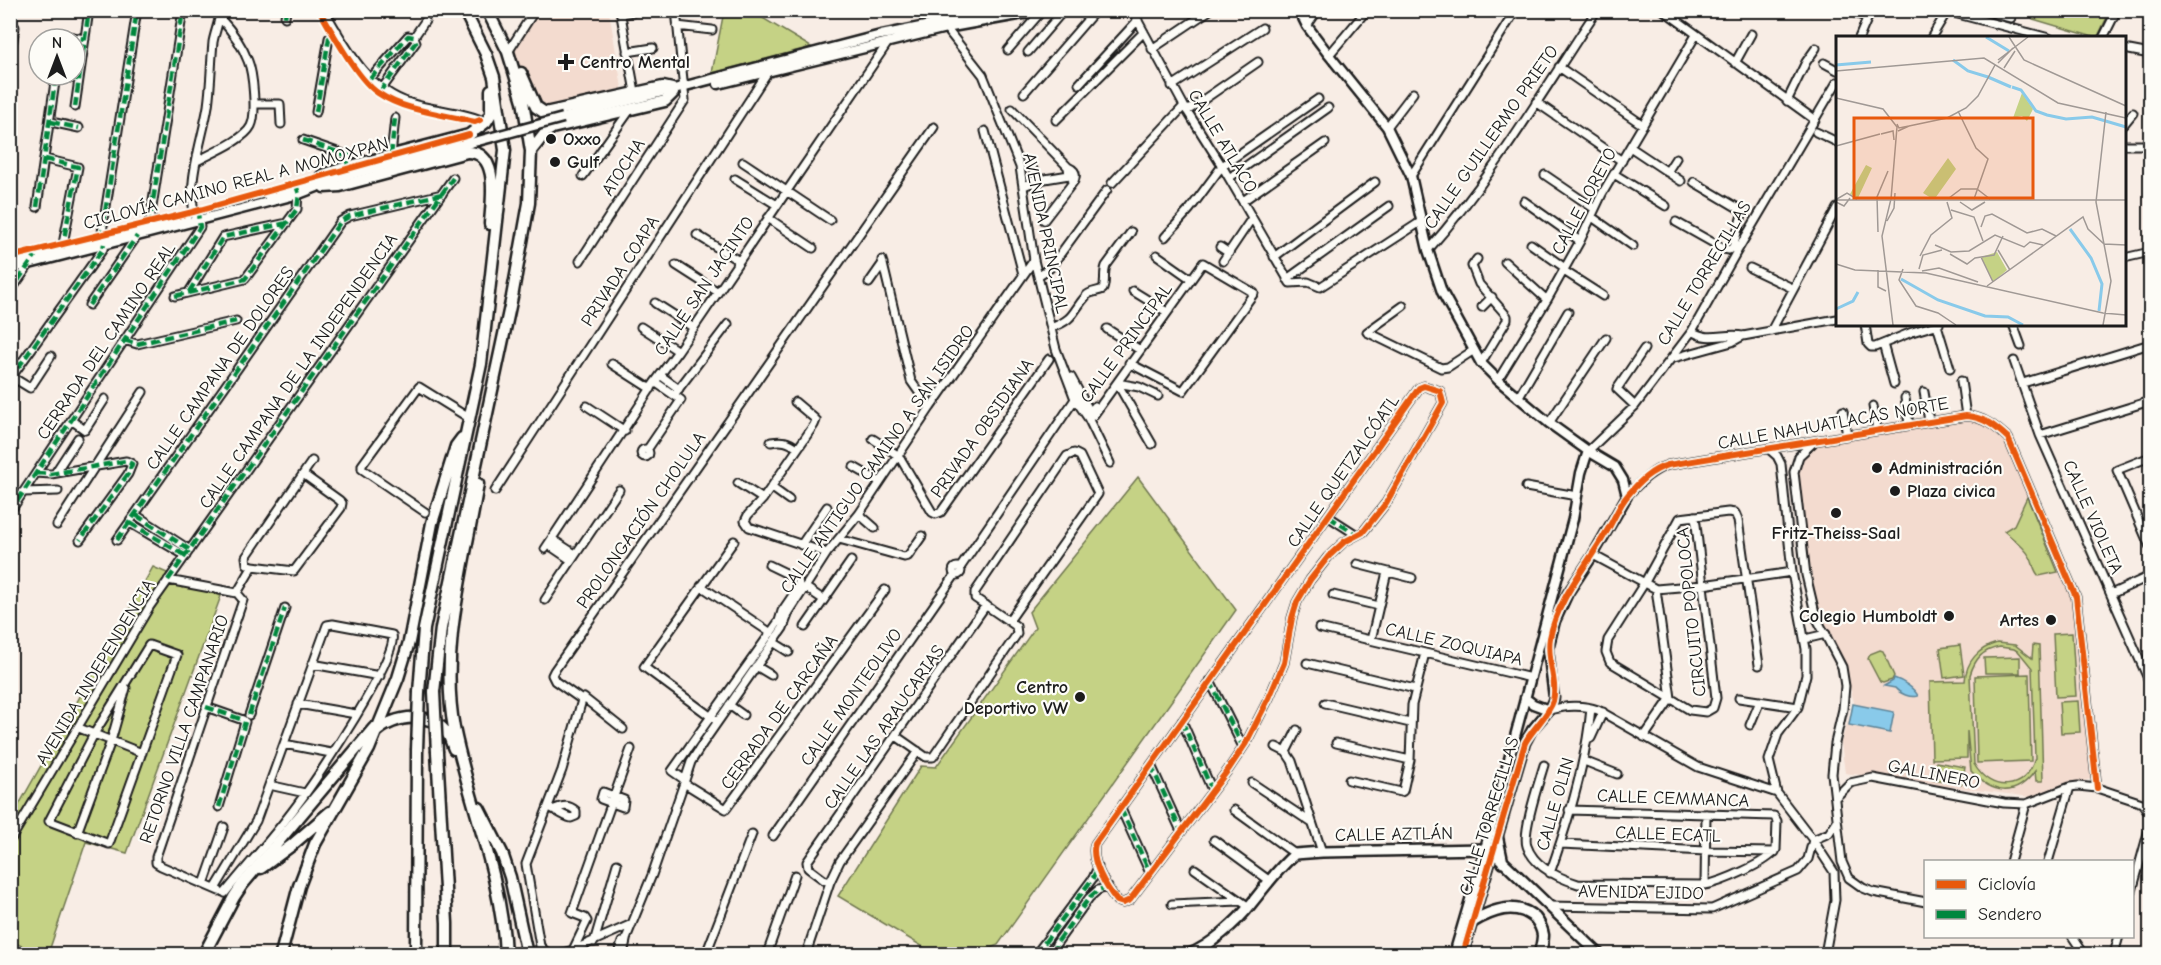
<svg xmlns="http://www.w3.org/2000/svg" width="2161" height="965" viewBox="0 0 2161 965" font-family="'Comic Neue',sans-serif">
	<rect width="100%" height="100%" fill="#f8ede5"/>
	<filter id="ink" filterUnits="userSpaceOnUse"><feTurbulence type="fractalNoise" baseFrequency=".0167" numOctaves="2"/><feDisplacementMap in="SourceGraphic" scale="12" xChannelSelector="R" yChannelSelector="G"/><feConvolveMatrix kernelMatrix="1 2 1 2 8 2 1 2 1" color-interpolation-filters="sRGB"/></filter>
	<g filter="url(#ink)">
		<path fill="#f3dbcf" d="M536,11h73l14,83 -83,15 -17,-38 -15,-19z
			M1967,419l27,10 16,21 66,157 18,171 -63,19 -186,-24 -4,-31 13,-40 -10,-36 -21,-41 -8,-30 -10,-61 -6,-60v-8l7,-13 11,-9z"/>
		<path fill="#c5d285" stroke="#707750" stroke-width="1.5" fill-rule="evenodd" d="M724,11h27l60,36 -99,26z
			M2034,11v-1l76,1 -13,27 -64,-19z
			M1138,477l98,133 -238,335 -22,9h-41l-97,-58 83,-130 15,1 99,-139 -6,-16z
			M2027,497l31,75 -19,4c-6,-6 -5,-12 -9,-19 -6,-11 -17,-18 -26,-26l10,-6z
			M153,567l68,29 -94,257 -41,-11 -38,112h-9l-28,-13v-122z
			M2072,633l4,63 -20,1 -3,-63z
			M1997,643l18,2 17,13 1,-13 6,1 4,135h-7l-1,-10c-20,28 -43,23 -64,0l-4,-40v27l-35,1 -2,-77 35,-1c1,-20 14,-33 32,-38zM2000,647l14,2 5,3 13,16 3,90c-9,34 -45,35 -61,6l-4,-89c5,-16 12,-25 30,-28z
			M1960,645l4,30 -20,3 -4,-30z
			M1880,650l3,1 11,25 -2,4 -9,3 -3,-1 -12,-23 2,-5z
			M2020,657v16h-35l-1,-15z
			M2029,674l2,87 -54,2 -2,-87z
			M2078,701l2,31 -19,1 -2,-31z
			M1936,762l29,5 -3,17 -29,-5z"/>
		<path fill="#89caea" stroke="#5d8498" stroke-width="1.5" d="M1894,678c9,3 20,10 24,18 -8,2 -18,-2 -23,-8l-11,-2 9,-5z
			M1853,704l41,8 -4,21 -41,-8z"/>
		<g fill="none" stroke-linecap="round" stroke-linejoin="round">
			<g stroke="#1c1c1c" stroke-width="11">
				<path id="minor" d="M324,10c22,37 42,79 86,93 25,8 52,8 76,19
					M620,10l15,82
					M920,10l26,18 37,47 37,92 14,93 22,89 19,50 13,19 22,45
					M1132,10l52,96 38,60 68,117 18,-1 12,5 102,-66
					M1663,10l152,110
					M1992,10l3,4 16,4
					M1850,11l18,7
					M621,14l24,-4
					M285,17l1,-7
					M677,26l35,4
					M1307,26l11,-16
					M54,34l31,5
					M1859,38l12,-28
					M1931,38l15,-25h8l95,25
					M2103,38l14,-28
					M1152,49l58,-39
					M2124,49l26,5
					M1008,50l33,-38
					M508,52l27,-42
					M627,52l26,-4
					M1028,52l36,-42
					M1329,55l38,-45
					M10,59l5,-32
					M1735,63l16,-29
					M1824,63l13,7
					M1559,67l84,58
					M56,75l22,4
					M370,79l38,-43 6,1
					M1079,84l59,-64
					M1172,86l90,-58
					M381,90l35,-48 -2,-5 11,-16
					M1024,93l72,-83
					M1787,101l19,-39 10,-14
					M1536,102l86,59
					M255,104h25l1,20
					M75,107l14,-97
					M1012,109l56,58
					M1187,111l71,-49
					M316,112l13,-74 8,-7
					M1056,120l88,-88
					M51,122l28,6
					M2124,124l9,-11
					M1387,127l26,-34
					M985,131l38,143
					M1816,132l21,10
					M303,140l46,16 -2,11
					M2124,145h26
					M1630,147l51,34
					M391,155l4,-37
					M45,159l33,8 -16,82
					M197,161c15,-8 47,-21 54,-35 6,-12 2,-53 -3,-65 -5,-14 -17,-31 -28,-43
					M743,162l87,58
					M1068,167c7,3 9,7 6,14l-5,-6z
					M1032,168l7,12 -2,9
					M1667,172l9,-14
					M1614,174l52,32
					M1545,175l50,34
					M583,176l47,-66
					M1411,176l105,-166
					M1229,178l99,-70
					M735,179l42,26
					M1112,183l72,-77
					M1024,186l15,-6 30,-5
					M1243,201l82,-58
					M1524,201l56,40
					M37,207l19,-132
					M1592,217l41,29
					M768,218l45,30
					M1044,220l30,-39
					M196,221c-11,-37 6,-78 12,-115 3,-21 3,-43 5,-64 2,-11 7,-21 7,-32
					M1676,222l48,27 5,1 4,-3 10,-36 -49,-29
					M149,226l34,-216
					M697,235l42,26
					M1165,237l25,-28 32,-43 96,-67
					M102,238v-6l35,-222
					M1531,244l34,24
					M1220,247l9,6
					M1428,250c65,-73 115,-159 169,-240
					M1157,255l34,24
					M1274,257l101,-75
					M2124,258l26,-6
					M1477,259l-5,7 7,18 28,32v4l-26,43
					M882,260l29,121 19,27
					M580,261l105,-161 -9,-90
					M1223,261l29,-43
					M1505,262l42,38
					M676,265l42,27
					M1750,268l42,20
					M1564,271l39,25
					M1039,275l11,-7 57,-78
					M1287,279l102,-73
					M869,283l14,-20
					M1133,291l34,21
					M10,292l21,-30
					M189,292l34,-55 64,-14
					M175,296l70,-17 52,-70 1,-18
					M655,303l39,25
					M89,305l48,-69
					M1403,306l-36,26 74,36 7,-1 26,-17
					M1482,307l10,-10
					M1865,324l3,20 3,3h4l37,-15 27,-8
					M2013,324l8,22
					M1937,325l13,43
					M641,327l37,24
					M1051,328c25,-10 20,-15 35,-32 4,-5 11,-4 17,-7 3,-8 0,-15 3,-23l25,-34
					M1107,329l33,21
					M1692,331c16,12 33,1 51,5l94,-17
					M1771,331l66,-123
					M124,340l13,4 99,-23
					M1883,344l11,40
					M1674,358l58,-16 11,-6
					M2014,361l26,74 110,248
					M612,364l39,25
					M660,375l19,14
					M12,377l18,11 21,-32
					M1071,377l19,35 5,-6
					M10,379l93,-130 1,-5
					M1498,380l49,-80 33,-59 22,-47 94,-159
					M1961,381l5,35
					M1117,383l22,4 19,9
					M2023,383l127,-39
					M1424,386l16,5 3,12 -57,100 -23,29 -19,10 -16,15 -18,23 -13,22 -5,16 -8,45 -15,35 -23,45 -18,27 -98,130 -7,3 -6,-2c-11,-14 -27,-40 -22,-57l324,-456z
					M1121,390l-4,-7 35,61
					M1924,392l5,29
					M674,395l54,-71
					M1518,398l50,-86
					M1905,398l4,26
					M795,402l19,16 2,2 -2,5 -51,74 -15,16 -3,6 4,6 78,26
					M587,406l38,25
					M1635,406l-18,-17 27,-40
					M1873,406l4,24
					M1843,411l4,24
					M1088,418l5,-2 110,-153 51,30 -71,98 -54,-28
					M71,420l14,10 20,-31
					M1549,423l57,-85
					M2040,435l110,-34
					M873,439l26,17 33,56 4,2 5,-2 108,-153
					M771,442c11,-2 17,-1 26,6
					M1814,442l-15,14 -5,16 12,103 10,42 26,50 3,19 -2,23 -8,34 -3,31 10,88 7,16 14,10 10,4 53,10
					M1769,449l8,7 4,8 11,108 14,77v26l-8,32 -20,27 -9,26 8,33 36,47 21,32 1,28 -10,54
					M641 453a4 4 0 1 1 8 0a4 4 0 1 1-8 0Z
					M647,450l34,-50 -26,-18
					M1588,451l47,-45 57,-75 44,-78 101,-171
					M854,467l26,15
					M2117,470l33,77
					M2117,470l33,-13
					M36,473l15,1 75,-13 6,3 -4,10 -48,66
					M55,473l23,-35
					M738,483l25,16
					M771,487l18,13
					M1526,487l51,9
					M495,491l272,-418v-3
					M23,492l35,-1
					M1627,496c12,-12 23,-25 41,-31l298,-49c18,1 29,10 42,22l68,159 21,191
					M10,512l190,-285 -2,-13
					M425,512l-63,-43v-4l57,-78 50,31
					M859,514l16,14
					M136,515l54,35
					M1695,516l21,182 -3,10 -7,4 -16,-2 -80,-48 -4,-10 2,-12 37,-58 35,-64 48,-6 7,1 3,7 21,145
					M1329,517l28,18
					M130,523l56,33
					M57,525l86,-133
					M552,539l23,15
					M839,539l65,18 4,-1 14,-20
					M117,540l224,-319 9,-5 92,-22
					M549,545l22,15
					M801,545l26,-38
					M545,549l110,-167 23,-31 211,-310
					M1593,555l63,34 47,-4 89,-13
					M1357,564l55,14
					M253,566l41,5 47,-63 1,-5 -3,-3 -36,-26
					M953 571a4 4 0 1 1 8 0a4 4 0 1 1-8 0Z
					M960,568l115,-169
					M168,580l69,13 6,7 -87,257v6l5,3 58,25
					M701,586l70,47
					M805,587l19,13
					M237,593l16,-27 -6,-2 -1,-7 66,-96
					M2111,594l39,-18
					M1333,595l46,11
					M545,600l74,-110
					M805,627l46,-66
					M1319,628l212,50
					M1805,639l21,-5
					M1371,640l16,-68
					M773,642l16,10
					M149,645l28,10 -68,189 -60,-23 45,-87z
					M1307,663l108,26
					M312,664l68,12
					M756,666l15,9
					M1210,681l33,66
					M1739,698l59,9
					M1325,703l85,20
					M298,704l58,10
					M729,705l14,10
					M206,707l37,13
					M1549,710c17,-4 32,-6 49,0l100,57 79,26
					M249,715l36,-107
					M714,719l-70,-52 90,-126
					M1182,721l30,69
					M1750,725l10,-24
					M79,728l63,25
					M623,729l-39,-31 -2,2 -27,-19 -3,-6 2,-4 380,-544
					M896,736l30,21h7l84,-123 -1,-8 -41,-28v-6l92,-136 7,-3 6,3 18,38 -89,127
					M1644,737l27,-39 -15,-109
					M1591,738l12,-26
					M1336,743l74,17
					M284,744l47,9
					M1276,747l10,5 6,9 30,91
					M1286,752l11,-22
					M1584,761l33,13
					M1151,765l30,66
					M1544,765c-5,17 -22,67 -17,81 7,21 32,32 51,38l127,1c17,-3 61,-22 71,-35l1,-29 -3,-5 -205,-6
					M685,780l-13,-9 107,-150 3,-10 17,-25 -1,-7 -29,-14
					M1349,780l52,12 2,-1 7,-31 2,-55 13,-52
					M684,783l42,26 159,-219
					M1252,783l60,40
					M269,785l36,8
					M603,792l21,8 -1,7 -22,-8z
					M1835,798l15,-15 23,-5 131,25 22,1 44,-17 8,-1 19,2 45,15 8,11
					M219,807l26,-85
					M548,807c9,3 14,9 23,11l5,-2v-5c-7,-6 -12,-6 -21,-2
					M1121,809l29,64
					M1234,810l61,44
					M77,833l34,-92 15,-53
					M773,836l182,-261
					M1214,840l56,41
					M1813,840l16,-7 8,-12
					M10,841l140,-235 303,-428
					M1561,844l145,7 69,1
					M2010,862l16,-58
					M2048,862l22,-75
					M1195,869l54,38
					M1550,873c19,-53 36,-109 41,-165
					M830,882l-6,-2 -16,-12 -1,-6 179,-257
					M204,884l20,-57
					M1705,885l1,-71
					M215,889l41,-68 71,-196 6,-1 59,11c8,20 -75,144 -92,166 -23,32 -50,61 -75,92
					M2132,891l18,-65
					M1172,904l67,-3
					M1548,906l164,3 86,-38 10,-12 5,-19
					M2072,936l12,18
					M594,942l23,-78
					M573,950l14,-29 -2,-3 -13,-5 59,-164
					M553,954l-6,-1 -7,-7 -14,-82 36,-94 20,-70
					M559,954l14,-4 59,-26
					M618,954l4,-12
					M623,954l4,-18 25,-61 32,-92 7,-21 12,-19 80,-115 6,-16 38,-59 32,-39 71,-106 104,-148
					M706,954l46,-120
					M767,954l28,-79
					M806,954l24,-72 10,-21 78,-110
					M1036,954l57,-76 5,-11
					M1054,954l2,-10 33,-46 9,-8 10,-3
					M2114,954l5,-18"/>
			</g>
			<g stroke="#1c1c1c" stroke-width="13">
				<path id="tertiary" d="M1299,10l8,16 22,29 58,72 24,49 17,74 14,42 39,71 17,17 51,43 39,28 27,16 8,13 4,16 -34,59 -25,38 -13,28 -7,28 6,49 -5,12 -17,20 -7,13 -62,211
					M718,84l228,-56 100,-18
					M563,118l318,-83 123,-25
					M317,182l3,-3 5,1 13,-2 140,-37
					M324,187l2,-4 12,-5
					M268,196l42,-12
					M10,262l176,-45
					M10,269l289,-75 18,-7
					M1525,698l8,6 16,6
					M1454,954l31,-105 88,-330 8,-46 7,-22"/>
			</g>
			<g stroke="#1c1c1c" stroke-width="14">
				<path id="secondary" d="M1497,835l6,28
					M1189,954c20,-7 49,-33 62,-50 14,-17 27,-36 44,-50l27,-2 163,-3 7,2 107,103"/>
			</g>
			<g stroke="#1c1c1c" stroke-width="15">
				<path id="primary" d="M1472,922c20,-12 44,-21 63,-4 4,5 7,10 8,17 0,6 -2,13 -3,19"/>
			</g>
			<g stroke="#1c1c1c" stroke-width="15">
				<path id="trunk" d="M521,73l15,34 9,6 118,-26 9,2 1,4 -8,8 -113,27 -6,4 -15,19
					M318,180l5,-5 24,-8 122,-32 17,-13 5,-8v-24
					M324,187l16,-1 127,-34c34,-1 24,51 23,72
					M478,484c-13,78 -39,165 -24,244 15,75 48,149 51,226
					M419,692l5,-63 57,-265 24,-214 -11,-73 -8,-23 -22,-44
					M434,692l7,-64 71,-331 17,-94 2,-52 -8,-50 -15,-49 -21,-42
					M375,733c19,-19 58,-23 74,3 2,4 3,9 5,13
					M437,752l10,171v31
					M479,808l23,45 8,24 17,77
					M261,868l31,-23 38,-33
					M204,954l30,-57 8,-12 132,-157
					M281,954l18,-68 16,-42 54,-95 29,-71 11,-36 23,-119 24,-77 6,-8
					M416,954l1,-204"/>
			</g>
			<use href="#minor" stroke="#fdfcf7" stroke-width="7"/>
			<use href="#tertiary" stroke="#fdfcf7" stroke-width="8"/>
			<use href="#secondary" stroke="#fdfcf7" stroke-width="9"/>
			<use href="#primary" stroke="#fdfcf7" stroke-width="10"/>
			<use href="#trunk" stroke="#fdfcf7" stroke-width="10"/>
			<g stroke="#1c1c1c" stroke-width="13" stroke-linecap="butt">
				<path id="tertiary-bridge" d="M478,141l85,-23"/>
			</g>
			<g stroke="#1c1c1c" stroke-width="15" stroke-linecap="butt">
				<path id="trunk-bridge" d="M434,692l3,60
					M417,750l2,-58"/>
			</g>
			<use href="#tertiary-bridge" stroke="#fdfcf7" stroke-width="8"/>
			<use href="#trunk-bridge" stroke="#fdfcf7" stroke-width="10"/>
			<path stroke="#00873e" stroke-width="4.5" stroke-dasharray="9 4.5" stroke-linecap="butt" d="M285,17l1,-7
				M54,34l31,5
				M10,59l5,-32
				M56,75l22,4
				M370,79l38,-43 6,1 2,5 -35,48
				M75,107l14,-97
				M316,112l13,-74 5,-5
				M51,122l28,6
				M303,140l46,16 -2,11
				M391,155l4,-37
				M45,159l33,8 -16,82
				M37,207l19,-132
				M149,226l34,-216
				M102,238v-6l35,-222
				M10,292l25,-36
				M189,292l34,-55 64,-14
				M175,296l70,-17 52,-70 2,-15 -2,-6
				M89,305l48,-69
				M124,340l13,4 99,-23
				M10,379l93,-130 1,-5
				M36,473l15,1 75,-13 6,3 -4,10 -48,66
				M10,512l190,-285 -2,-13
				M136,515l54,35
				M1329,517l28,18
				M130,523l56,33
				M117,540l224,-319 9,-5 92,-22
				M168,580l285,-402
				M1210,681l33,66
				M206,707l37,13
				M249,715l36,-107
				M1182,721l30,69
				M1151,765l30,66
				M219,807l26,-85
				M1121,809l29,64
				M1036,954l57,-76 5,-11
				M1054,954l2,-10 33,-46 9,-8 10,-3"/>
			<g stroke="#fdfcf7" stroke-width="10">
				<path id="cycleway" d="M319,10c14,23 38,69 59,83 28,19 66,21 97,29l5,-2
					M10,257l183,-45 276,-77
					M1424,386l16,5 3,12 -57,100 -23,29 -19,10 -16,15 -18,23 -13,22 -5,16 -8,45 -15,35 -23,45 -18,27 -98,130 -7,3 -6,-2c-11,-14 -27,-40 -22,-57l324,-456z
					M1463,954l62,-211c7,-14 24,-28 28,-42 5,-20 -7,-42 -3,-63 7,-38 36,-71 55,-104 8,-12 14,-29 23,-39 11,-13 23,-25 40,-30l298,-49c18,1 29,10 42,22l68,159 21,191"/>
			</g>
			<use href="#cycleway" stroke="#e8590c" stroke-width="6"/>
		</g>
	</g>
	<g fill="#1c1c1c" stroke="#fdfcf7" stroke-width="2">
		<path d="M563 53h6v6h6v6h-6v6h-6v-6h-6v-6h6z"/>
		<circle cx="551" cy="139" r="6"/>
		<circle cx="555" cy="162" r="6"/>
		<circle cx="1877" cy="468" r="6"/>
		<circle cx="1895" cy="491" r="6"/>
		<circle cx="1836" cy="513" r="6"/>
		<circle cx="1949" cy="616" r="6"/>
		<circle cx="2051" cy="620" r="6"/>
		<circle cx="1080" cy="697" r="6"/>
	</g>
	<g text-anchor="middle" stroke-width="4.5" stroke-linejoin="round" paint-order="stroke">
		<g font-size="18" font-weight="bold" fill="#1c1c1c" stroke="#fdfcf7" text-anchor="start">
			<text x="580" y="68">Centro Mental</text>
			<text x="563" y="145">Oxxo</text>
			<text x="567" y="168">Gulf</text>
			<text x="1889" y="474">Administración</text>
			<text x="1907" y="497">Plaza civica</text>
			<text x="1836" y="539" text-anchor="middle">Fritz-Theiss-Saal</text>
			<text x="1937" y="622" text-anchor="end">Colegio Humboldt</text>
			<text x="2039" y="626" text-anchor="end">Artes</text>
			<text x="1068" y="693" text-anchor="end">Centro<tspan x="1068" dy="21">Deportivo VW</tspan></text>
		</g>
		<g font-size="18" fill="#1c1c1c" stroke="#fdfcf7">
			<text transform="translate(1491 137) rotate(-55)" y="6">CALLE GUILLERMO PRIETO</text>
			<text transform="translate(1223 141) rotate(59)" y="6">CALLE ATLACO</text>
			<text transform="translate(623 167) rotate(-57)" y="6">ATOCHA</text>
			<text transform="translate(236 183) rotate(-15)" y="6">CICLOVÍA CAMINO REAL A MOMOXPAN</text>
			<text transform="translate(1584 201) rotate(-62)" y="6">CALLE LORETO</text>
			<text transform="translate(1046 233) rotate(78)" y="6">AVENIDA PRINCIPAL</text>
			<text transform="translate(620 271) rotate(-57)" y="6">PRIVADA COAPA</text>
			<text transform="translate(1704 273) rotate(-59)" y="6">CALLE TORRECILLAS</text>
			<text transform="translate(704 286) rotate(-56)" y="6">CALLE SAN JACINTO</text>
			<text transform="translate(106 341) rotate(-56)" y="6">CERRADA DEL CAMINO REAL</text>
			<text transform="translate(1126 343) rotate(-54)" y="6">CALLE PRINCIPAL</text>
			<text transform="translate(220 368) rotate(-55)" y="6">CALLE CAMPANA DE DOLORES</text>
			<text transform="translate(298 371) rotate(-55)" y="6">CALLE CAMPANA DE LA INDEPENDENCIA</text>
			<text transform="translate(1833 423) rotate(-10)" y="6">CALLE NAHUATLACAS NORTE</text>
			<text transform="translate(982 428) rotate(-55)" y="6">PRIVADA OBSIDIANA</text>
			<text transform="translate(877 459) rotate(-55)" y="6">CALLE ANTIGUO CAMINO A SAN ISIDRO</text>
			<text transform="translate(1343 471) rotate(-55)" y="6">CALLE QUETZALCÓATL</text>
			<text transform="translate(2093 517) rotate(66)" y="6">CALLE VIOLETA</text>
			<text transform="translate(641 520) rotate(-55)" y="6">PROLONGACIÓN CHOLULA</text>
			<text transform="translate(1691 612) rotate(-96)" y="6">CIRCUITO POPOLOCA</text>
			<text transform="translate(1454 644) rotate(13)" y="6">CALLE ZOQUIAPA</text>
			<text transform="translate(95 672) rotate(-59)" y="6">AVENIDA INDEPENDENCIA</text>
			<text transform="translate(851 697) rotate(-55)" y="6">CALLE MONTEOLIVO</text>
			<text transform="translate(779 712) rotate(-54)" y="6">CERRADA DE CARCAÑA</text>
			<text transform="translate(884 727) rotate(-55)" y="6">CALLE LAS ARAUCARIAS</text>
			<text transform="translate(184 729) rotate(-71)" y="6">RETORNO VILLA CAMPANARIO</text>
			<text transform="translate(1934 774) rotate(11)" y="6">GALLINERO</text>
			<text transform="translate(1673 798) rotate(2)" y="6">CALLE CEMMANCA</text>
			<text transform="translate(1555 804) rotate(-74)" y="6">CALLE OLIN</text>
			<text transform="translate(1489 816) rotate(-73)" y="6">CALLE TORRECILLAS</text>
			<text transform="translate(1394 834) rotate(-1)" y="6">CALLE AZTLÁN</text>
			<text transform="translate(1668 834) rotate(2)" y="6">CALLE ECATL</text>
			<text transform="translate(1641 892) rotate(1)" y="6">AVENIDA EJIDO</text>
		</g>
	</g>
	<g transform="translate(1836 36)">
		<rect width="290" height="290" fill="#f8ede5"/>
		<path d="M186,57l11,16 -6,12 -5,-5 -9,2zM112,122l8,11 -20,28 -5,1 -8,-5zM30,129l6,3 -14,30 -8,-4zM161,216l10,18 -14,12 -12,-25z" fill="#c5d285"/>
		<path fill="none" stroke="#89caea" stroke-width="3" d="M150,1l23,14M117,24l15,11 20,6M0,29l35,-3M152,41l23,10M176,51l9,3 15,21 11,4 19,4 26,-2 34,10M234,193l21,29 11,26 -3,27M65,243l37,21 47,16 23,1 15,8M0,273l17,-8 5,-9"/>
		<path fill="none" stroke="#a09995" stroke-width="1.5" d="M173,1l15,23 102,46M162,24l30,-23M162,27l15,-15M168,32l11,-17M0,35l148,-13 74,45 68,15M0,62l47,11 14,18 -6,72 -9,37 11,89M122,75l18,37 12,11 -14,40M61,88l2,4 10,-2 -11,5M73,90l38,-8 19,-10 12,-12 17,-31M45,98l12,-3 1,9M0,110l44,-12M113,162l12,-9h16l13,10M1,163l10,-6 10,6M0,164h290M0,166l8,4 6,-8M124,166l12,8 13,-8M115,174l23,7 9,24M51,185l7,-13 1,-15M145,191l4,-11 7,-2 35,19 15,-4 14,7M42,196l-1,-35 11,-26M268,208l22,1M99,209l16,7 18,-1 26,-16 29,12 6,-5 13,3M162,214l12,20M114,218l17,10 8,-6 19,-3 9,-19M84,220l11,-21 21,-17 -5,-16M145,221l12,25M0,228l19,6 71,3 177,40 23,2M67,233l-4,11 17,26 22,7 18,12M83,233l4,-14 19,-5M42,234v17l8,4M86,235l17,-3 39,14M151,250l96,-69 5,12 16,15M267,289l8,-44 -15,-79 10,-90"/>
		<path fill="#e8590c" fill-opacity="0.15" stroke="#e8590c" stroke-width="3" d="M18,82h179v80h-179z"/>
		<rect width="290" height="290" fill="none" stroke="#1c1c1c" stroke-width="3"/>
	</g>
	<rect width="2161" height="965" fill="none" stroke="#fdfcf7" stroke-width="36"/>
	<rect x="18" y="18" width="2125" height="929" fill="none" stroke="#1c1c1c" stroke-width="2" filter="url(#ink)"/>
	<rect x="1924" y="860" width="210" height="78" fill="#fdfcf7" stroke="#a3a29f" stroke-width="1.5"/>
	<rect x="1936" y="880" width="30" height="9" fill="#e8590c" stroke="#a3a29f" stroke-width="1.5"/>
	<text x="1978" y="890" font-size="18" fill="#1c1c1c">Ciclovía</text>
	<rect x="1936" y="910" width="30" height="9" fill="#00873e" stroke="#a3a29f" stroke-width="1.5"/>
	<text x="1978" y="920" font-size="18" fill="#1c1c1c">Sendero</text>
	<g transform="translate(57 57)"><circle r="28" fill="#fdfcf7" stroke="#a3a29f" stroke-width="1.5"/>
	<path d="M0-4.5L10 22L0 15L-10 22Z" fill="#1c1c1c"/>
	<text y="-9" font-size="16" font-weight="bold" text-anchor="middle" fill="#1c1c1c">N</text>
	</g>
</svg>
